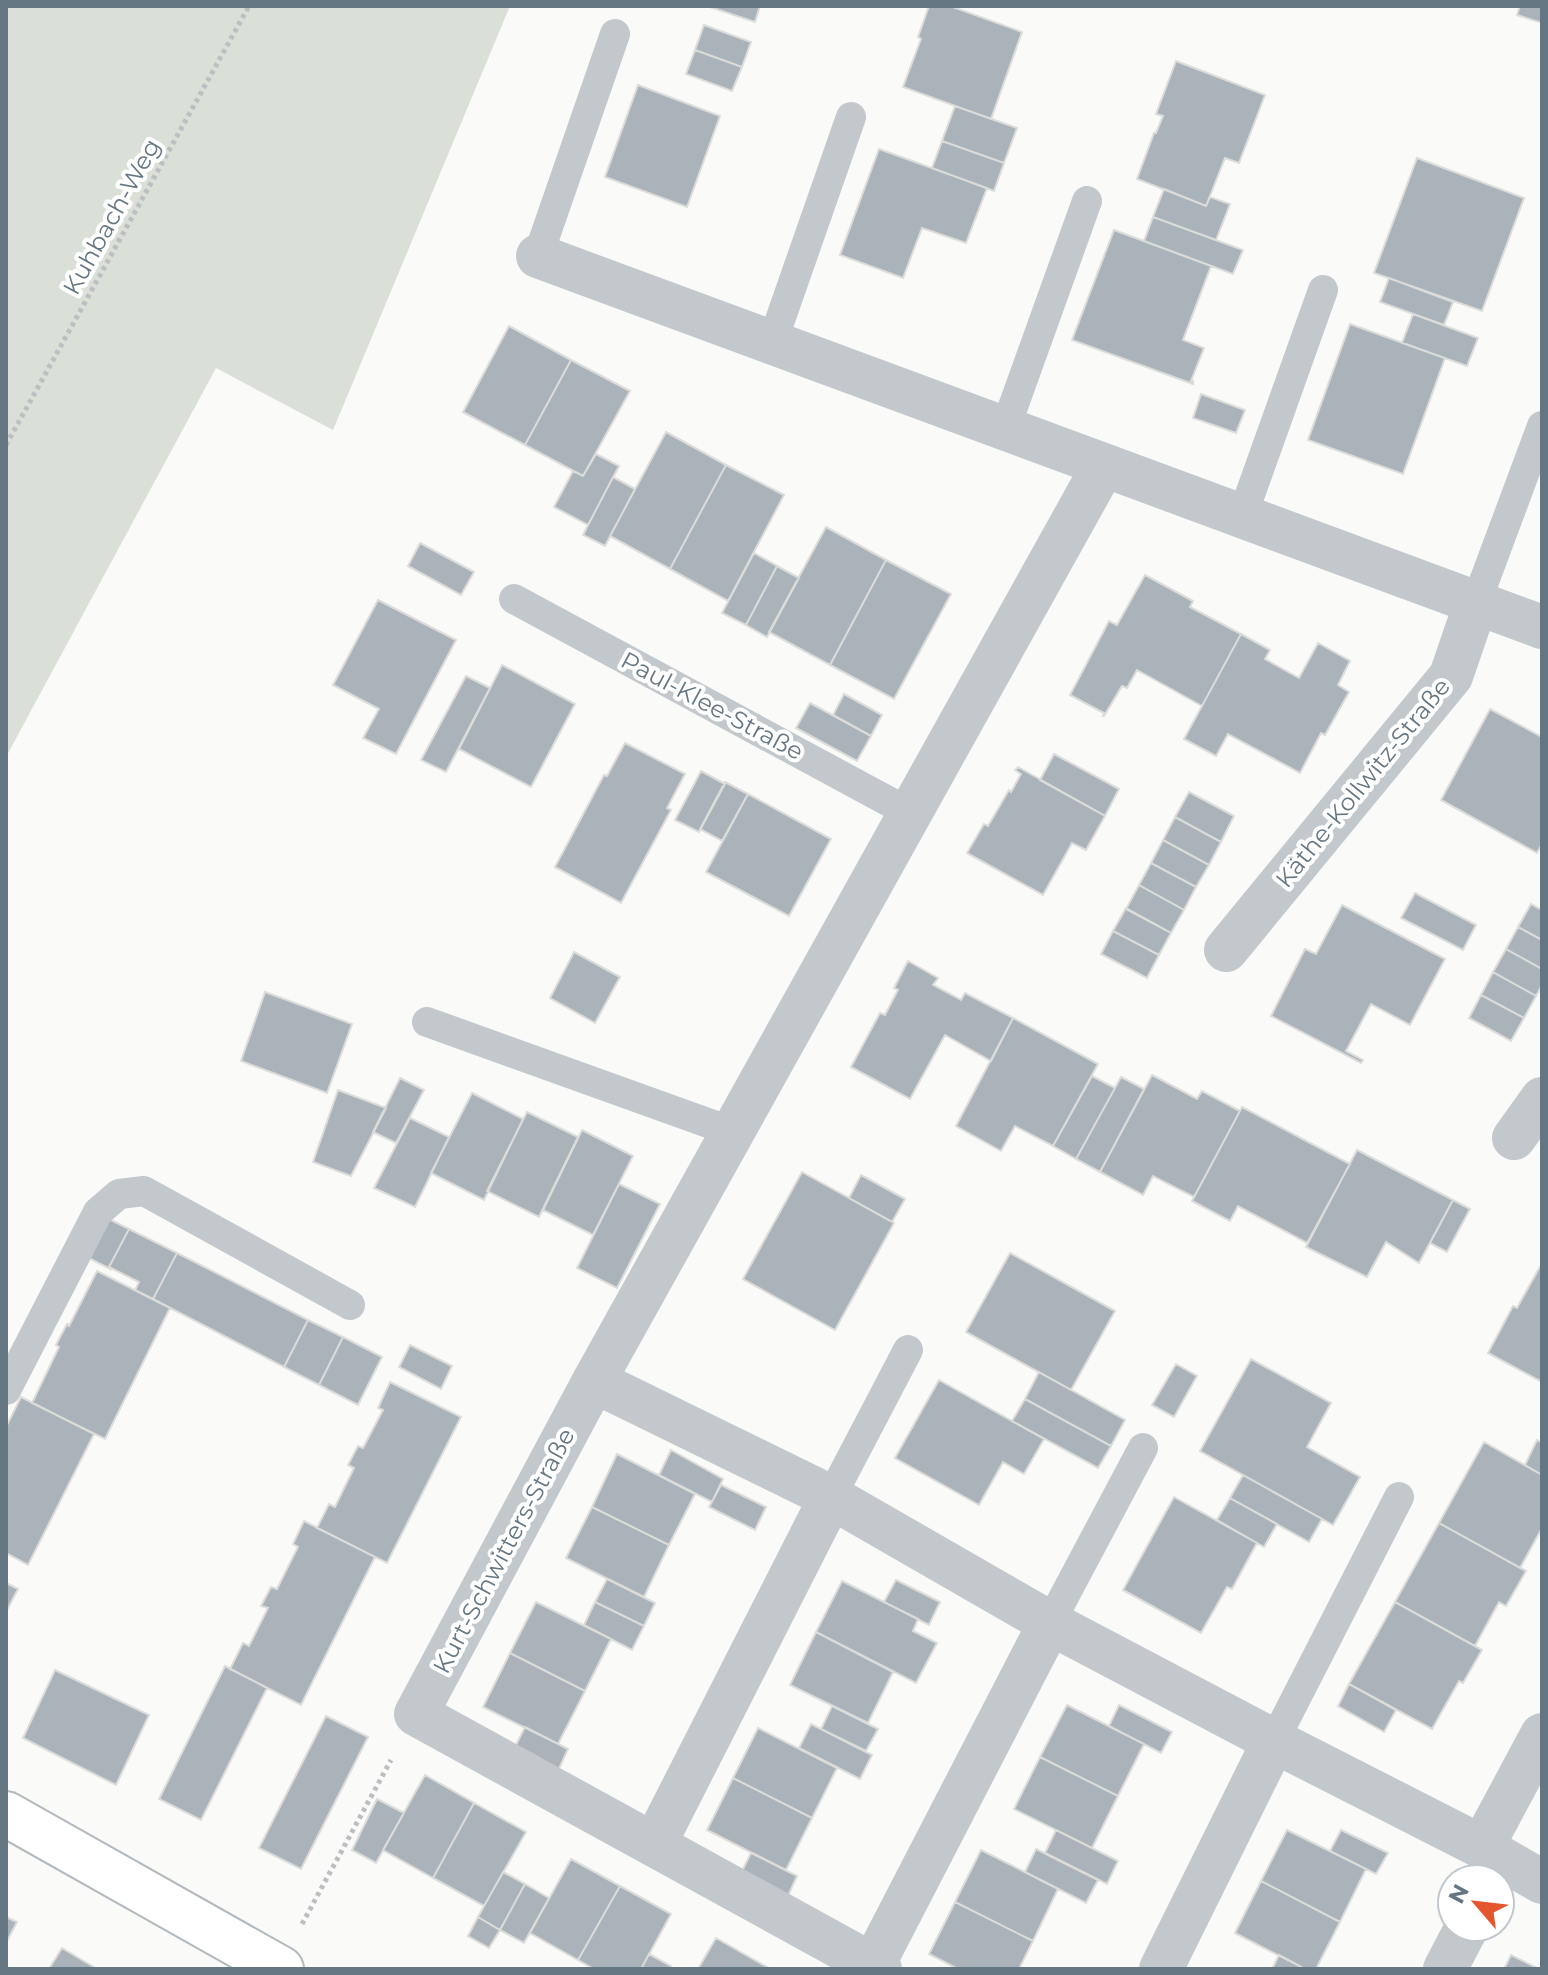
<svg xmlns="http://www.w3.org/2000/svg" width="1548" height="1975" viewBox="0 0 1548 1975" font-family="Montserrat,sans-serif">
	<rect width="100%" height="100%" fill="#fafaf8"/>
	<path fill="#dadfd7" d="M6,6h504l-177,424 -117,-62 -210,389z"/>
	<path fill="#aab3b9" stroke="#dcdcda" stroke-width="2" d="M707,6h53l-5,16z
		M929,6h21l72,26 -31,87 -88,-32 18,-48 -3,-2z
		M1520,6h22v17l-25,-8z
		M704,25l47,17 -9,25 -47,-17z
		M695,50l47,17 -10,24 -46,-17z
		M1176,61l89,34 -26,68 -14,-5 -19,48 -69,-27 17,-46h2l7,-17 -7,-2z
		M638,85l82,31 -33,91 -82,-30z
		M955,106l62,22 -13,35 -62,-22z
		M942,141l62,22 -10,28 -62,-23z
		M879,149l108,39 -21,55 -44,-15 -19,50 -63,-23z
		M1417,158l107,40 -42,113 -108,-38z
		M1164,189l42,17 4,-9 20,7 -14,36 -63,-23z
		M1153,217l90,33 -10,24 -89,-33z
		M1114,230l97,36 -28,74 21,8 -13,33h2v3l-121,-44z
		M1389,278l64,24 -9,23 -64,-23z
		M1413,314l65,24 -11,28 -65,-23z
		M1350,324l95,34 -42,116 -95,-34z
		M509,326l62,34 -46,85 -62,-33z
		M571,360l59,31 -47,85 -58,-31z
		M1201,394l44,16 -9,23 -43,-15z
		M666,432l60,33 -56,104 -60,-33z
		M596,454l23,12 -31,59 -34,-18 19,-36 10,5z
		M726,465l58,30 -56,106 -58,-32z
		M613,477l22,12 -30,57 -22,-11z
		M826,527l60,33 -56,105 -61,-33z
		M420,543l54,29 -13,23 -53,-29z
		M754,553l23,13 -31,59 -24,-12z
		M886,560l65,34 -57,105 -64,-34z
		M777,566l22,12 -32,59 -21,-12z
		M1145,575l48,26 -3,6 51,27 -39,72 -65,-36 -10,18 -5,-2 -18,30h-1l1,-3 -34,-18 39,-74 8,4z
		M378,600l78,40 -60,114 -33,-16 16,-29 -46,-24z
		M1241,634l29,16 -5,9 34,19 19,-35 32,18 -12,24 11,7 -24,43 -4,-2 -21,40 -72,-39 -12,22 -32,-17z
		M502,665l73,39 -44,83 -72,-38z
		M466,676l24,12 -44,84 -25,-12z
		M844,694l38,21 -11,21 -38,-21z
		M810,703l61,33 -14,25 -61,-33z
		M1490,709l52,28v107l-5,9 -96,-53z
		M625,743l60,31 -18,34 4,2 -50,93 -66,-36 49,-92 3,1z
		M1054,754l65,35 -14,27 -65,-36z
		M1018,767l87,49 -19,34 -14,-7 -29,52 -76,-42 17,-29 4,2 21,-36 2,2 10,-18 -6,-4z
		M701,771l24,13 -26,48 -24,-12z
		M725,782l23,12 -26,47 -22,-12z
		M1189,792l45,24 -13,26 -46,-25z
		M748,794l83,45 -42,77 -83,-44z
		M1175,817l46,25 -12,23 -46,-25z
		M1163,840l46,25 -13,22 -45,-24z
		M1151,863l45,24 -12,23 -45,-25z
		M1139,885l45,25 -13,23 -45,-24z
		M1415,893l61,32 -13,25 -62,-32z
		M1531,904l11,6v30l-24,-13z
		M1342,905l103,54 -35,66 -39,-21 -25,47 17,9 -2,3 -90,-47 34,-67 11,5z
		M1126,908l45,25 -12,22 -46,-24z
		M1518,927l24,13v29l-36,-20z
		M1113,931l46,24 -12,23 -46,-24z
		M1506,949l36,20v16l-6,11 -43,-24z
		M574,952l46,25 -25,46 -45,-25z
		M908,961l30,17 -5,7 28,15 4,-7 48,25 -22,43 -46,-26 -35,64 -59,-32 29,-54 5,2 13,-25 -4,-2z
		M1493,972l43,24 -12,22 -43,-23z
		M265,992l87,32 -25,69 -86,-32z
		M1481,995l43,23 -13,23 -42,-23z
		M1013,1018l85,46 -45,82 -38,-20 -14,25 -45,-25z
		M1152,1075l45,24 5,-8 38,20 -46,86 -41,-21 -10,19 -43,-23z
		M1092,1076l23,12 -39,71 -23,-13z
		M1121,1077l23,12 -44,83 -24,-13z
		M400,1078l24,12 -28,53 -23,-11z
		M338,1090l48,18 -35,68 -38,-14z
		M472,1093l51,26 -39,81 -53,-27z
		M1242,1107l108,57 -43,79 -69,-37 -8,15 -38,-20z
		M527,1112l51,25 -39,80 -52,-26z
		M410,1118l39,19 -34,70 -41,-19z
		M582,1130l51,26 -40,79 -50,-25z
		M1357,1150l96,50 -34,63 -33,-21 -19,35 -61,-30z
		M802,1172l92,51 -59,107 -92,-51z
		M861,1175l44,24 -13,23 -43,-24z
		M619,1184l41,20 -43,84 -40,-20z
		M1453,1200l17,9 -23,43 -17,-9z
		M107,1218l22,11 -20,38 1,2 -23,-12z
		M129,1229l48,24 -24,46 -18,-9 4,-8 -30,-15z
		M177,1253l131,67 -24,47 -131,-68z
		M1010,1253l105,58 -44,79 -105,-58z
		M1542,1263v119l-54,-29 25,-47 4,2z
		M97,1271l73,37 -65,131 -73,-36 27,-56 -3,-2 11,-21 2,2z
		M308,1320l35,17 -24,48 -35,-18z
		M343,1337l39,20 -24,48 -39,-20z
		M410,1345l42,21 -11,23 -42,-22z
		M1251,1359l80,44 -24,44 53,30 -27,48 -133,-74z
		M1176,1364l21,12 -23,41 -22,-12z
		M1039,1372l86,48 -14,26 -86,-47z
		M939,1380l105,59 -20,35 -21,-12 -24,43 -84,-47z
		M390,1382l71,35 -74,146 -70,-35 12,-24 6,3 19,-39 -6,-3 10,-19 5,2 20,-38 -5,-2z
		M21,1397l73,37 -66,131 -22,-12v-126z
		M1025,1399l86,47 -13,22 -86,-47z
		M1537,1440l5,3v32l-17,-10z
		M1484,1442l58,33v53l-22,40 -81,-45z
		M671,1450l52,29 -11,23 -53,-27z
		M617,1454l78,40 -26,51 -77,-38z
		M1243,1475l79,44 -13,23 -79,-44z
		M721,1485l45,22 -11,23 -46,-23z
		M1174,1497l83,46 -25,46 -5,-2 -26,46 -78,-43z
		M1230,1498l47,26 -13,23 -47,-27z
		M592,1507l77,38 -25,52 -78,-39z
		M304,1521l71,36 -74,148 -71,-36 13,-26 6,3 19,-38 -7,-2 10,-19 6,2 21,-42 -5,-3z
		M1439,1523l87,48 -20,35 -7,-4 -24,44 -80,-44z
		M607,1579l48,24 -11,23 -49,-24z
		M896,1580l44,22 -11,23 -45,-23z
		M842,1581l76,38 -5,12 24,12 -21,40 -100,-51z
		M6,1583l12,6 -12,23z
		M536,1602l75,37 -26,52 -75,-38z
		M595,1602l49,24 -12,24 -48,-25z
		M1395,1602l87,48 -19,33 -4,-2 -27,48 -83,-45z
		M816,1632l77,40 -25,51 -78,-38z
		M510,1653l75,38 -27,53 -75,-37z
		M225,1666l42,22 -66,132 -42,-21z
		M55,1670l94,45 -33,70 -93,-47z
		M1349,1684l47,26 -12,22 -46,-26z
		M1067,1705l77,39 -26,52 -78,-39z
		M1119,1705l53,27 -11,21 -52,-27z
		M832,1706l46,23 -12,22 -45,-22z
		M326,1716l42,21 -67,132 -42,-21z
		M811,1724l61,31 -12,24 -61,-31z
		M525,1727l43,22 -11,24 -44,-22z
		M758,1728l79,40 -25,50 -79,-40z
		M1040,1757l78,39 -26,52 -78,-39z
		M425,1775l49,28 -41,75 -50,-28z
		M733,1778l79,40 -26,52 -79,-40z
		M377,1799l27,14 -28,50 -24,-13z
		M474,1803l52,29 -42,74 -51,-28z
		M1056,1830l62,31 -11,23 -62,-31z
		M1287,1830l79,39 -26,53 -79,-41z
		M1341,1830l47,23 -12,21 -46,-23z
		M1036,1849l62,31 -12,23 -61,-31z
		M981,1850l77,39 -25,52 -78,-39z
		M751,1853l46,23 -10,22 -47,-23z
		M571,1859l49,27 -42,74 -48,-27z
		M503,1872l22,12 -25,46 -22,-13z
		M1261,1881l79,41 -24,47h-11l-70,-36z
		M525,1884l24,14 -25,45 -24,-13z
		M620,1886l51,28 -30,55h-47l-16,-9z
		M955,1902l78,39 -14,28h-61l-29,-15z
		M6,1917l11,5 -11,21z
		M478,1917l22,13 -11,18 -21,-12z
		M716,1938l51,29 -2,2h-67z
		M62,1948l35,21h-48z
		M649,1954l22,12 -2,3h-28z
		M1279,1955l26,14h-33z
		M1511,1955l28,14h-35z"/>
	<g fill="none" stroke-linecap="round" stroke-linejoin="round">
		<g stroke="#b3babf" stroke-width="48">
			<path id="secondary" d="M6,1814l275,155"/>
		</g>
		<path stroke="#bbbfc2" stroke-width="5" stroke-dasharray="4 4" stroke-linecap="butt" d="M6,445l243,-439
			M302,1924l89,-164"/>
		<path stroke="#c3c8cc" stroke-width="30" d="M538,256l77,-222
			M772,343l79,-226
			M1005,429l82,-228
			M1242,517l81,-227
			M514,599l396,214
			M1476,603l66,-177
			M427,1022l306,110
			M6,1390l92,-178 21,-18 25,-3 206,114
			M831,1497l77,-147
			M1050,1623l93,-175
			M1274,1741l125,-244"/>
		<path stroke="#c3c8cc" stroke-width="44" d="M538,256l1004,371
			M1226,950l225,-274 25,-73
			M1514,1138l28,-39
			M594,1381l237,116 219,126 224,118 208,106 60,35
			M654,1845l177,-348
			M1482,1847l60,-112
			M873,1965l177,-342
			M880,1969l-464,-255 178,-333 510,-916
			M1161,1969l113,-228
			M1445,1969l22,-42"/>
		<use href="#secondary" stroke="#fff" stroke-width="44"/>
	</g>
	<g text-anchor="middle" stroke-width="8" stroke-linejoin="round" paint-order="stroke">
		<g font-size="24" fill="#657683" stroke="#fff">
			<text transform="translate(112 217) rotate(-61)" y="8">Kuhbach-Weg</text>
			<text transform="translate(712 706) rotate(28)" y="8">Paul-Klee-Straße</text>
			<text transform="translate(1363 783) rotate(-51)" y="8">Käthe-Kollwitz-Straße</text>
			<text transform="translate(504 1551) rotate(-62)" y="8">Kurt-Schwitters-Straße</text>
		</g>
	</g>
	<rect width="1548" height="1975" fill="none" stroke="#657683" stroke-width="16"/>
	<g transform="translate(1476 1903) rotate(298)"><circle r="38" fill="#ffffff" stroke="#c1c8cd" stroke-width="2"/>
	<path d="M0-6L14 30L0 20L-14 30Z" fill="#e4572e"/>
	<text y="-12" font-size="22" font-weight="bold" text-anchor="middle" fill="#657683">N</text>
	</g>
</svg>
